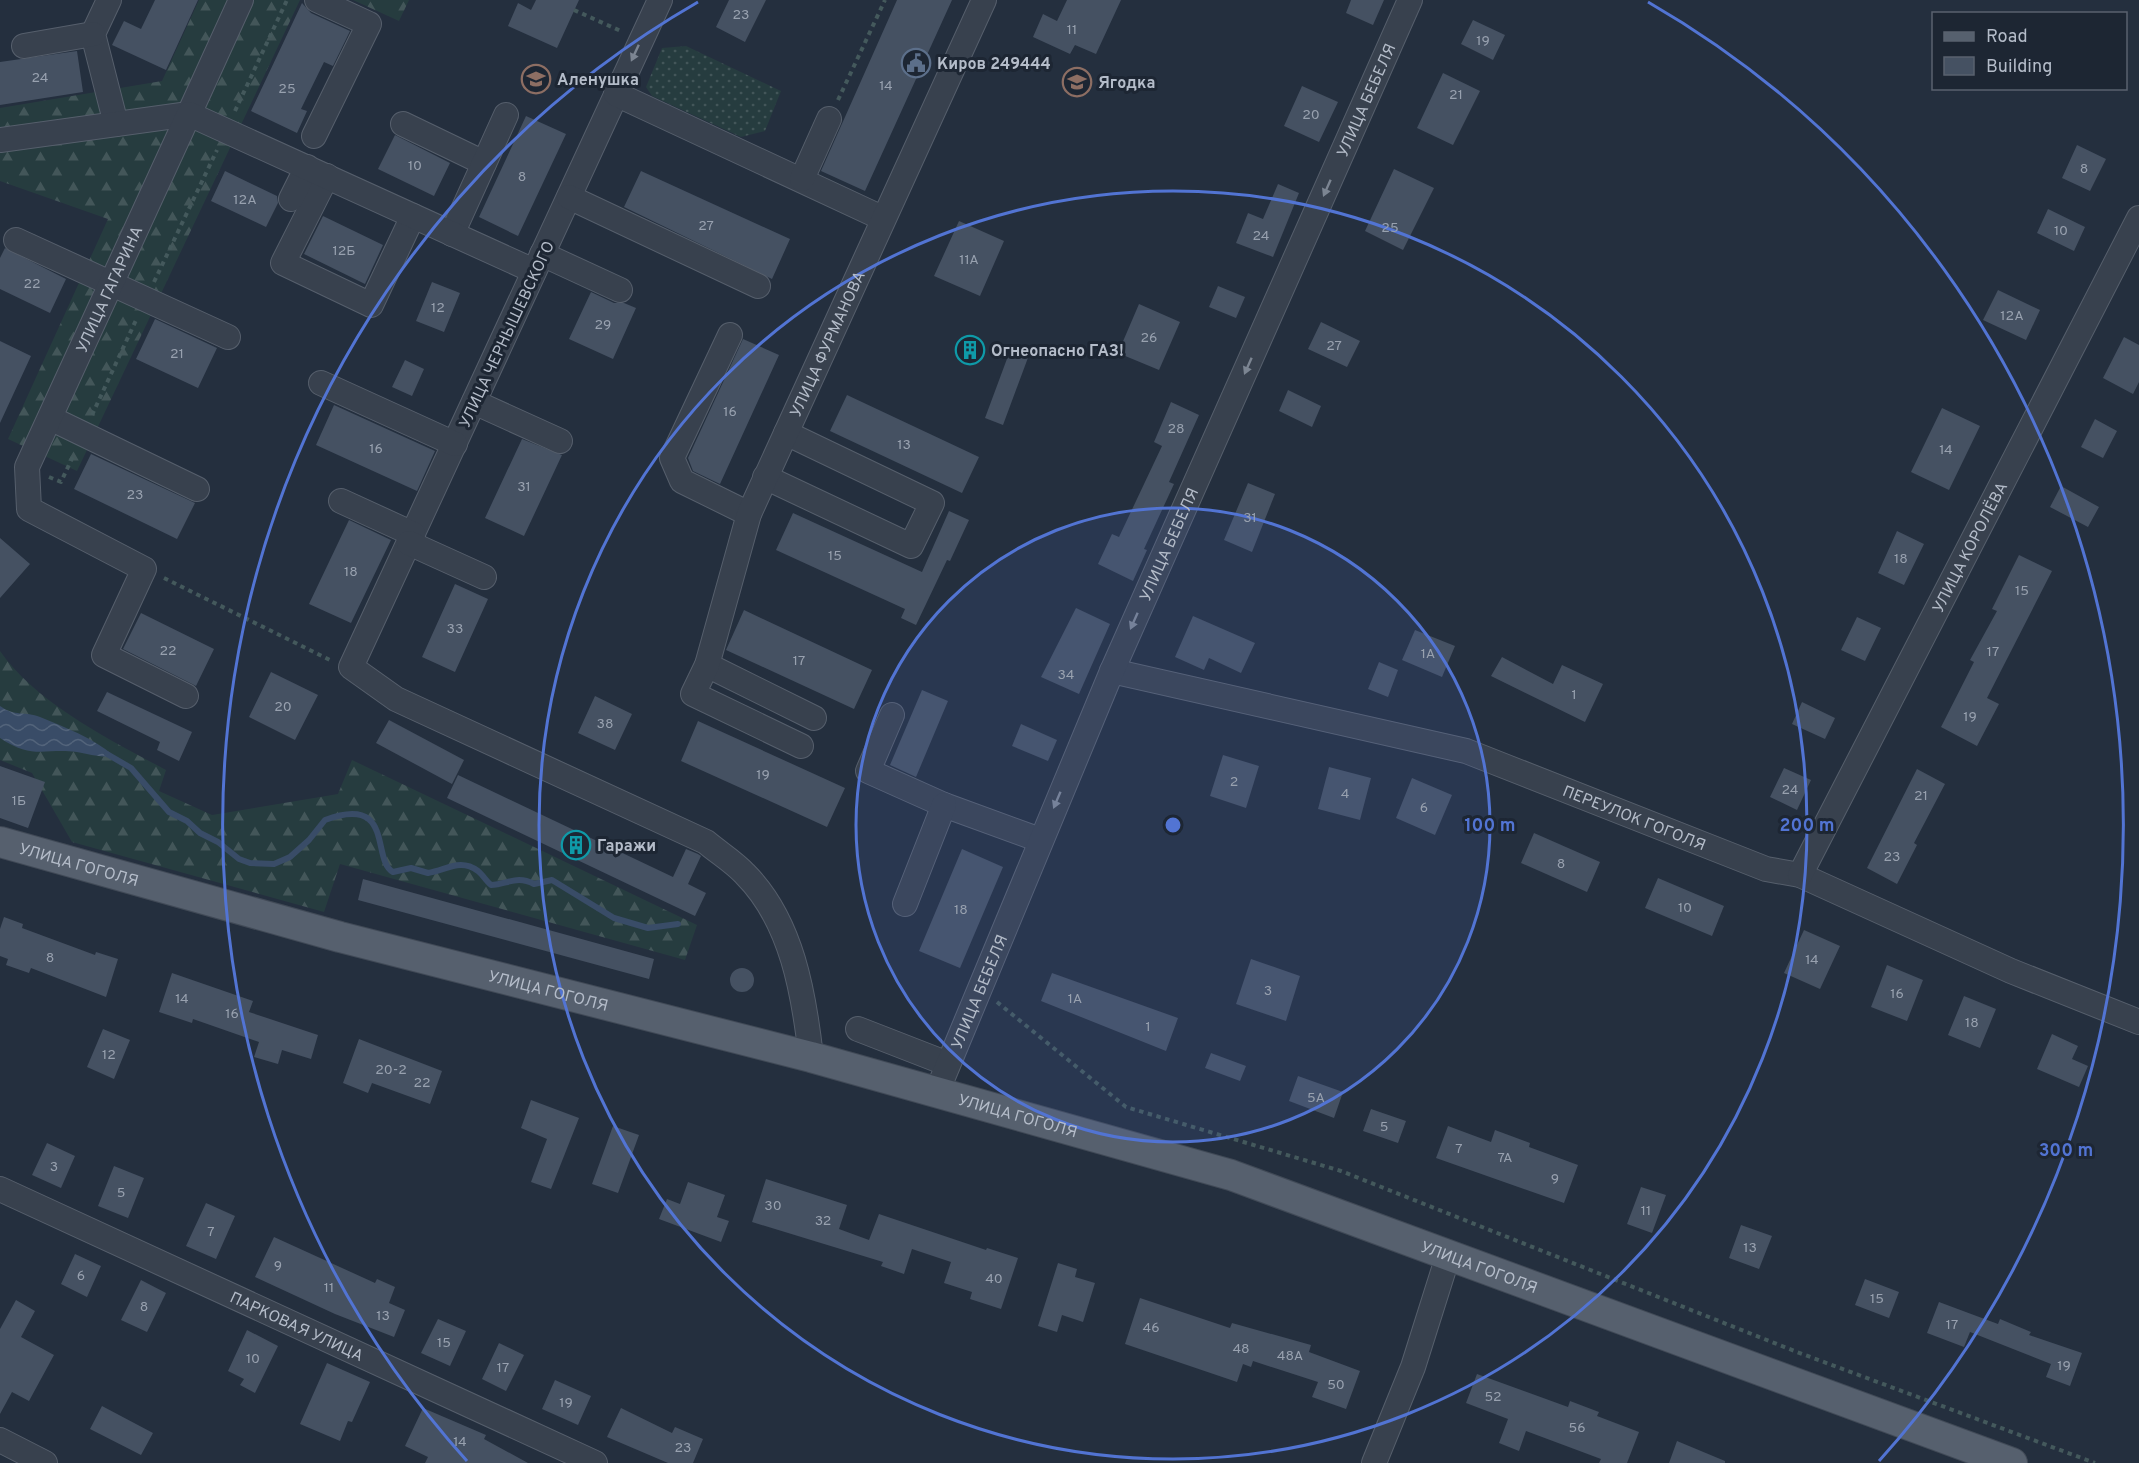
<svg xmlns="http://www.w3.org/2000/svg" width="2139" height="1463" viewBox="0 0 2139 1463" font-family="Overpass,sans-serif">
	<defs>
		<pattern id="grass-dots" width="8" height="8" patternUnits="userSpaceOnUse" patternTransform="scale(1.5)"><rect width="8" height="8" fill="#263c3f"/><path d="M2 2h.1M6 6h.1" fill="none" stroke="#435659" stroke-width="1.8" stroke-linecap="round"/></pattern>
		<pattern id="forest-firs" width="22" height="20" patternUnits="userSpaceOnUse" patternTransform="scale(1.5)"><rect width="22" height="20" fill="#263c3f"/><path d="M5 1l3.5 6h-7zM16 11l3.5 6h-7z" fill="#435659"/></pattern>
		<pattern id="water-waves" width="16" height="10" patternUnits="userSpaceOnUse" patternTransform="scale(1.5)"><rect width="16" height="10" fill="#394c67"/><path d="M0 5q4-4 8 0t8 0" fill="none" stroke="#53647b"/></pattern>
	</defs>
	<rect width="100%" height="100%" fill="#242f3e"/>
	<path fill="url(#grass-dots)" d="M686,46l95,45 -16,40 -24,6 -89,-41 -6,-9 16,-39z"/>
	<path fill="url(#forest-firs)" d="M199,0h101l-223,471 -69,-32 100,-220 -108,-38v-73l162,-27z
		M353,0h56l-10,21z
		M0,651c36,52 110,89 166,119l-7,21 53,24 126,-21 14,-34 345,165 -12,35 -345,-96 -16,48 -252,-70 -40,-69 -32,-13z"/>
	<path fill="url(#water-waves)" d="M0,706c15,11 25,5 40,11 26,11 52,20 74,39 -14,2 -24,-2 -37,-4 -33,-4 -44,8 -77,-14z"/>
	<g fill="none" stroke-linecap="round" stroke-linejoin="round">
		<path stroke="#394c67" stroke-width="6" d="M107,754l24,14 38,44 18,9 13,12 18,9 21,17 11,4 24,1 16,-7 19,-17 16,-20c70,-26 46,40 68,52l18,-4 17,5c19,-3 32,-15 50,-2 5,4 8,10 13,14 17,-1 26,-10 43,-1l18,-4 62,38 34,10 30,-4"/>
	</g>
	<path fill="#455162" d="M155,0h43l-32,70 -54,-25 12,-24 17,8z
		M536,0h43l-22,48 -49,-22 10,-23 13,7z
		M729,0h37l-21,42 -29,-15z
		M897,0h55l-87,191 -44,-20z
		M1067,0h54l-25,54 -21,-9 -5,9 -37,-17 10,-23 14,7z
		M1351,0h33l-11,25 -27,-12z
		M302,3l9,10 39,18 -17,35 -9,-4 -23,47 6,2 -10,22 -46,-22z
		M1473,20l32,15 -12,25 -32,-16z
		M77,51l6,41 -83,13v-43z
		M1443,73l37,18 -27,54 -36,-17z
		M1302,86l36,16 -19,40 -35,-16z
		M526,116l40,18 -48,102 -39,-19z
		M395,135l55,28 -16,33 -56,-27z
		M2077,145l29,14 -16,32 -28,-13z
		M1394,169l40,19 -31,62 -38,-19z
		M225,171l52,25 1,7 -12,24 -55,-26z
		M641,171l149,68 -18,40 -148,-72z
		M1278,184l21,9 -26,64 -37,-14 12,-30 15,6z
		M2048,209l37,18 -11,24 -37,-18z
		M323,216l60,29 -18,39 -61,-30z
		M959,221l45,20 -24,55 -46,-20z
		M5,248l61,31 -16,34 -50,-24v-31z
		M432,282l28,11 -16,39 -28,-11z
		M1218,286l27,11 -9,21 -27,-11z
		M1998,290l42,20 -14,30 -43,-20z
		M591,292l23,11h10l12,5 -23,51 -44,-20z
		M1139,304l41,18 -21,48 -41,-17z
		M155,319l62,29 -19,40 -62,-29z
		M1321,322l39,19 -13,26 -39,-18z
		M2124,337l15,8v37l-6,12 -30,-16z
		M743,339l36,16 -59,129 -27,-13 -5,-13z
		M0,341l31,15 -31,67z
		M1011,348l18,7 -26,70 -18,-7z
		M405,360l19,9 -12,27 -20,-9z
		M1288,390l33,16 -9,21 -33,-16z
		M847,395l132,62 -17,36 -132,-62z
		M1171,402l28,13 -30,67 5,2 -30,65 3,1 -14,31 -35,-17 14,-30 7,3 43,-91 -8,-4z
		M334,405l101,46 -18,40 -101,-46z
		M1942,408l38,18 -31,64 -38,-18z
		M2095,419l22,12 -14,27 -22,-11z
		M522,439l40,16 -38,81 -39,-18z
		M91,454l104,49 -18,36 -103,-50z
		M1248,483l27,11 -23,58 -28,-12z
		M2061,486l38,21 -11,20 -38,-20z
		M949,511l20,9 -19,41 -3,-1 -31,65 -15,-7 4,-9 -129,-59 17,-37 129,59z
		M349,520l42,20 -40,83 -42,-19z
		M1897,531l27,13 -20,41 -26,-12z
		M0,538l30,26 -30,34z
		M2019,555l33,16 -65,127 12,6 -22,42 -36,-19 33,-65 -4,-2 27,-49 -5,-2z
		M455,584l33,15 -33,73 -33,-15z
		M1076,608l34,16 -31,70 -38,-17z
		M744,610l128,60 -18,39 -128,-59z
		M141,613l73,36 -18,37 -73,-37z
		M1193,616l62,27 -14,30 -32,-15 -5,12 -29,-13z
		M1857,617l24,11 -16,33 -24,-11z
		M1415,630l40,16 -13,31 -40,-17z
		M1502,657l51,27 9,-19 41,19 -18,38 -94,-46z
		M1379,662l19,8 -10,27 -20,-8z
		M271,672l47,23 -23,45 -46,-23z
		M922,690l26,11 -32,76 -26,-12z
		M107,692l85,40 -13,29 -22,-11 3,-8 -63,-31z
		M595,696l37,18 -17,36 -37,-17z
		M1802,702l33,16 -10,21 -33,-15z
		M389,720l75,40 -12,24 -76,-41z
		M698,721l147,67 -18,39 -146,-66z
		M1021,724l36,16 -9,21 -36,-15z
		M1223,755l36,11 -13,42 -36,-12z
		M0,766l45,16 -17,46 -28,-10z
		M1329,767l42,11 -11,42 -42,-11z
		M1784,768l27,12 -14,30 -27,-13z
		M1917,769l28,15 -31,59 3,2 -20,39 -30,-16z
		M458,775l215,102 13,-28 12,5 3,2 -13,28 18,9 -11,23 -248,-118z
		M1412,778l40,17 -17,40 -39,-17z
		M1534,833l66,29 -13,30 -66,-29z
		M962,849l41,18 -43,101 -41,-17z
		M1658,878l66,28 -12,30 -67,-28z
		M363,879l291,80 -5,20 -291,-79z
		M4,917l19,7 -1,4 73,27 1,-3 22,7 -12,38 -75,-29 -2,5 -23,-8 2,-6 -8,-3v-27z
		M1804,930l36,16 -20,43 -36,-16z
		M1251,959l49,17 -14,45 -50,-17z
		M1887,965l36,15 -16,41 -36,-14z
		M730 980a12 12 0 1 1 24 0a12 12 0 1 1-24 0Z
		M172,973l81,28 -4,11 69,23 -7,24 -29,-9 -4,14 -24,-7 5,-15 -66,-23 -1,4 -33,-11z
		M1052,973l126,45 -12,33 -125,-50z
		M1964,996l32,13 -16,39 -32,-13z
		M103,1029l27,11 -16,39 -27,-12z
		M2052,1034l26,12 -6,13 16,7 -9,21 -42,-18z
		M359,1039l83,32 -12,33 -58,-21 -4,10 -25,-10z
		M1211,1053l35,13 -6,15 -35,-13z
		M1298,1076l45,16 -9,26 -45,-17z
		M531,1100l48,18 -28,71 -20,-7 16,-43 -26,-11z
		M1371,1109l35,12 -8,22 -35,-12z
		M613,1126l26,9 -21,58 -26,-9z
		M1448,1126l43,16 4,-12 35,13 -1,4 49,18 -14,38 -128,-45z
		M47,1143l28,13 -14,32 -29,-13z
		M114,1166l30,12 -16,40 -30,-12z
		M766,1179l81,26 -8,24 30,11 10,-26 107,36 1,-2 31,10 -17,51 -31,-10 2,-7 -28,-9 7,-21 -39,-13 -8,25 -23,-8 2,-4 -131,-40z
		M688,1182l37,13 -8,22 12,4 -8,21 -62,-23 8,-20 13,5z
		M1641,1187l25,8 -14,38 -25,-9z
		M206,1203l29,13 -19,43 -30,-13z
		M1741,1225l31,11 -13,33 -30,-11z
		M274,1237l101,46 2,-4 18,8 -6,16 16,7 -11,27 -59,-23 -80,-37z
		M75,1254l26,12 -14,31 -26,-13z
		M1058,1263l19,6 -2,8 20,6 -12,39 -21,-7 -5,17 -19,-6z
		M1865,1279l34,13 -10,26 -34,-13z
		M141,1280l25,13 -19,39 -26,-12z
		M1140,1298l90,30 2,-5 79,22 -2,7 51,19 -14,38 -34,-12 6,-15 -65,-21 -2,6 -8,-3 -6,18 -112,-38z
		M16,1300l19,11 -14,26 33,18 -25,46 -17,-9 -12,22v-85z
		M1939,1302l59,22 2,-5 31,13 -2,3 53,18 -12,33 -24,-9 5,-13 -81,-32 -6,15 -37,-14z
		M438,1319l28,12 -16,35 -29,-13z
		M247,1330l31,16 -23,47 -15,-8 4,-6 -16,-8z
		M499,1343l25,12 -18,36 -24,-12z
		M327,1363l43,19 -18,40 -4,-1 -8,20 -40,-17z
		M1477,1374l91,33 2,-6 29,11 -2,4 42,16 -12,31h-28l2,-4 -75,-28 -7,20 -20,-8 9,-24 -42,-16z
		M555,1380l36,16 -13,29 -36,-16z
		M102,1406l51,27 -12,22 -51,-26z
		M423,1408l63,27 -2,4 44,24h-103l3,-6 -23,-11z
		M621,1408l51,25 3,-6 28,12 -10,24h-25l-61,-26z
		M1677,1441l48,20v2h-56z"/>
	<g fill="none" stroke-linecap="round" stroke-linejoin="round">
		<g stroke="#565f6c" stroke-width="26">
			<g id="minor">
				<path d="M109,0l-16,34 23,90"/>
				<path d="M660,0l-309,667 45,32 310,143c13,11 28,20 39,32 47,47 59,120 66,183"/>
				<path d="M24,46l69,-12"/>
				<path d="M616,94l266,124"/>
				<path d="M403,124l81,39"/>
				<path d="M314,136l55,-112 -52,-24"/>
				<path d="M0,140l189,-26 52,-114"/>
				<path d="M327,176l-44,87 88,42 42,-89"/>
				<path d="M802,179l27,-60"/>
				<path d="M569,197l189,89"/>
				<path d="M291,199l16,-32"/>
				<path d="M452,234l54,-119"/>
				<path d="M16,240l212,97"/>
				<path d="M542,254l78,36"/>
				<path d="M730,335l-58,123 10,23 67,33"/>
				<path d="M321,383l134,61"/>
				<path d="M474,402l86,39"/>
				<path d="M50,418l147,71"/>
				<path d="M765,477l146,69 21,-43 -146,-70"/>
				<path d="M341,501l72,33"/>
				<path d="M409,543l75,34"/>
				<path d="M707,665l107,53"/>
				<path id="s1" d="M1112,671l354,80 300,118 34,6 211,96 128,51"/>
				<path id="s2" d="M186,696l-82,-41 40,-86 -115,-60 -2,-42 162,-353 345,157"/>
				<path d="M892,715l-24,56 76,34 96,35"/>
				<path id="s3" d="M801,746l-108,-52 14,-29 42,-151 235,-514"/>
				<path id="s4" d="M1800,875l339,-657"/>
				<path d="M905,904l39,-99"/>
				<path d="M858,1029l90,35"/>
				<path id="s5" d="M936,1094l176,-423 298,-671"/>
				<path id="s6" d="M0,1189l595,274"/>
				<path d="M0,1440l45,23"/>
				<path d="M1374,1463l39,-96 35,-111"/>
			</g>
		</g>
		<g stroke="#414a57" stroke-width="32">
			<g id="major">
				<path id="s7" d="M0,842l340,95 471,120 420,118 781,288"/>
			</g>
		</g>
		<path stroke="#44595c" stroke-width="4" stroke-dasharray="4.5 4.5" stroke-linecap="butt" d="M574,10l49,22
			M838,100l47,-100
			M235,111l52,-111
			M154,282l63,-132
			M92,415l45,-97
			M49,477l12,5 13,-28
			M164,578l168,83
			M997,1002l129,105 215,64 456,181 298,111"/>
		<use href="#minor" stroke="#38414e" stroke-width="24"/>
		<use href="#major" stroke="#56606e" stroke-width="30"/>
	</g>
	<defs><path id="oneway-solid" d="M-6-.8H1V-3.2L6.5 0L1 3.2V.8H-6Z" transform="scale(1.5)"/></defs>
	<g fill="#7c8592">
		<use href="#oneway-solid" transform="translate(635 53) rotate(115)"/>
		<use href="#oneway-solid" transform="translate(1327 188) rotate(114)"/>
		<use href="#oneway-solid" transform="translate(1248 366) rotate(114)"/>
		<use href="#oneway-solid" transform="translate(1134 621) rotate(114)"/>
		<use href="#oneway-solid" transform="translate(1057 800) rotate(113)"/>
	</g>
	<circle cx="1173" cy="825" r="317" fill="#5274d3" fill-opacity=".12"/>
	<g fill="none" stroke="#5274d3" stroke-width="3">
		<circle cx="1173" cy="825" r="317"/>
		<circle cx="1173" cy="825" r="634"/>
		<path d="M467 1461A950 950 0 0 1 698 2M1648 2A950 950 0 0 1 1879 1461"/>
	</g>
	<defs>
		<g id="civic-ring" transform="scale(1.5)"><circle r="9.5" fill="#1d2633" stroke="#5c6f8a" stroke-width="1.5"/><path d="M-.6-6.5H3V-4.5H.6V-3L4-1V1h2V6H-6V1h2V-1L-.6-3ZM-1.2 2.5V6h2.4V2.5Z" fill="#5c6f8a"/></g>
		<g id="school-ring" transform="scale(1.5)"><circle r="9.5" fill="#1d2633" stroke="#8d6e63" stroke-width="1.5"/><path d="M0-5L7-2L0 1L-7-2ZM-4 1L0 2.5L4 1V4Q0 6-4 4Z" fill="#8d6e63"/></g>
		<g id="building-ring" transform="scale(1.5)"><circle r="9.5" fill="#1d2633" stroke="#0f9aa8" stroke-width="1.5"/><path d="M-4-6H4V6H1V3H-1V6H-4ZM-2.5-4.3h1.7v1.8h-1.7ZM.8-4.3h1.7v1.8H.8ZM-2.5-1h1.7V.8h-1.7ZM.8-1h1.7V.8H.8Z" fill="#0f9aa8"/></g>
	</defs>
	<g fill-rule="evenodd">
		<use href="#civic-ring" x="916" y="63"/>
		<use href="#school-ring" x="536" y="79"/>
		<use href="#school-ring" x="1077" y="82"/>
		<use href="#building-ring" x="970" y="350"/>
		<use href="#building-ring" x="576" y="845"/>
	</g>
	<g text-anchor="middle" stroke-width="6" stroke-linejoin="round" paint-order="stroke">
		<g font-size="14" fill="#98a1af">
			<text x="741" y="19">23</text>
			<text x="1072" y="34">11</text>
			<text x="1483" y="45">19</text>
			<text x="40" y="82">24</text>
			<text x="886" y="90">14</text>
			<text x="287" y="93">25</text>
			<text x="1456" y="99">21</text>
			<text x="1311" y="119">20</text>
			<text x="415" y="170">10</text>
			<text x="2084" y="173">8</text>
			<text x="522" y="181">8</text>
			<text x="245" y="204">12А</text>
			<text x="706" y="230">27</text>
			<text x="1390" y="232">25</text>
			<text x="2061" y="235">10</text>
			<text x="1261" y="240">24</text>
			<text x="344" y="255">12Б</text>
			<text x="969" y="264">11А</text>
			<text x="32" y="288">22</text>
			<text x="438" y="312">12</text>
			<text x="2012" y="320">12А</text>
			<text x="603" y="329">29</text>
			<text x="1149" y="342">26</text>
			<text x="1334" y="350">27</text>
			<text x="177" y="358">21</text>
			<text x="730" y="416">16</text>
			<text x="1176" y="433">28</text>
			<text x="904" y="449">13</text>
			<text x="376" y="453">16</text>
			<text x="1946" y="454">14</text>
			<text x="524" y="491">31</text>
			<text x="135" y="499">23</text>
			<text x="1250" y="522">31</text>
			<text x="835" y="560">15</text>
			<text x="1901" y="563">18</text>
			<text x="351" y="576">18</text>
			<text x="2022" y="595">15</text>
			<text x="455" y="633">33</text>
			<text x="168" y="655">22</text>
			<text x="1993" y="656">17</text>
			<text x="1428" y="658">1А</text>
			<text x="799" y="665">17</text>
			<text x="1066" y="679">34</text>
			<text x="1574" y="699">1</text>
			<text x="283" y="711">20</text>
			<text x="1970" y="721">19</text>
			<text x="605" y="728">38</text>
			<text x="763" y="779">19</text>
			<text x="1234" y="786">2</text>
			<text x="1790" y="794">24</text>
			<text x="1345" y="798">4</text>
			<text x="1921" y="800">21</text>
			<text x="19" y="805">1Б</text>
			<text x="1424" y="812">6</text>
			<text x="1892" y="861">23</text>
			<text x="1561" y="868">8</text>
			<text x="1685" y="912">10</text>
			<text x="961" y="914">18</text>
			<text x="50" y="962">8</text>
			<text x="1812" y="964">14</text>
			<text x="1268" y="995">3</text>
			<text x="1897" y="998">16</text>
			<text x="182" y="1003">14</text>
			<text x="1075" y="1003">1А</text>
			<text x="232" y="1018">16</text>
			<text x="1972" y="1027">18</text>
			<text x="1148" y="1031">1</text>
			<text x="109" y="1059">12</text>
			<text x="391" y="1074">20-2</text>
			<text x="422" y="1087">22</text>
			<text x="1316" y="1102">5А</text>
			<text x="1384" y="1131">5</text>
			<text x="1459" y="1153">7</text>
			<text x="1505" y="1162">7А</text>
			<text x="54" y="1171">3</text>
			<text x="1555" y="1183">9</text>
			<text x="121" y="1197">5</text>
			<text x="773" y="1210">30</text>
			<text x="1646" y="1215">11</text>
			<text x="823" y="1225">32</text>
			<text x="211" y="1236">7</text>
			<text x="1750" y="1252">13</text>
			<text x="278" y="1270">9</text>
			<text x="81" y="1280">6</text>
			<text x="994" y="1283">40</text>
			<text x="329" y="1292">11</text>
			<text x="1877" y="1303">15</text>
			<text x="144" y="1311">8</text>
			<text x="383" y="1320">13</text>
			<text x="1952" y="1329">17</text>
			<text x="1151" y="1332">46</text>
			<text x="444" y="1347">15</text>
			<text x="1241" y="1353">48</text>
			<text x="1290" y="1360">48А</text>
			<text x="253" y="1363">10</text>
			<text x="2064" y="1370">19</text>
			<text x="503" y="1372">17</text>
			<text x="1336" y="1389">50</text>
			<text x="1493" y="1401">52</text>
			<text x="566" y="1407">19</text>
			<text x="1577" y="1432">56</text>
			<text x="460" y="1446">14</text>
			<text x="683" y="1452">23</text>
		</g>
		<g font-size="16" font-weight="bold" fill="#b4bcc9" stroke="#1d2633" text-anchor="start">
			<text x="937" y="69">Киров 249444</text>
			<text x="557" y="85">Аленушка</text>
			<text x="1098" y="88">Ягодка</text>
			<text x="991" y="356">Огнеопасно ГАЗ!</text>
			<text x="597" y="851">Гаражи</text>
		</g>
		<g font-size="16" fill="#b4bcc9" stroke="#1d2633">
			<text dy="6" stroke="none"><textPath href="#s5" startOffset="1083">УЛИЦА БЕБЕЛЯ</textPath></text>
			<text dy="6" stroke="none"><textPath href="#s2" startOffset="554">УЛИЦА ГАГАРИНА</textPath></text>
			<text transform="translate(506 334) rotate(-65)" y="6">УЛИЦА ЧЕРНЫШЕВСКОГО</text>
			<text dy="6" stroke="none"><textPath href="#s3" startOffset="496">УЛИЦА ФУРМАНОВА</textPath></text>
			<text dy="6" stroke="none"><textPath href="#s5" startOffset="597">УЛИЦА БЕБЕЛЯ</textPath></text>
			<text dy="6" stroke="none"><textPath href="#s4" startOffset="369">УЛИЦА КОРОЛЁВА</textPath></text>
			<text dy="6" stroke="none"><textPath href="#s1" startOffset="544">ПЕРЕУЛОК ГОГОЛЯ</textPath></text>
			<text dy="6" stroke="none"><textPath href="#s7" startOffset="82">УЛИЦА ГОГОЛЯ</textPath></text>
			<text dy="6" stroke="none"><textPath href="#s7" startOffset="568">УЛИЦА ГОГОЛЯ</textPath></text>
			<text dy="6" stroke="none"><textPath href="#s5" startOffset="111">УЛИЦА БЕБЕЛЯ</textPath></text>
			<text dy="6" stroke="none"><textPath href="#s7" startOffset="1054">УЛИЦА ГОГОЛЯ</textPath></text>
			<text dy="6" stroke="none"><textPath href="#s7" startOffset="1540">УЛИЦА ГОГОЛЯ</textPath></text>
			<text dy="6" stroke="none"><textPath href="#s6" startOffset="327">ПАРКОВАЯ УЛИЦА</textPath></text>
		</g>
	</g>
	<circle cx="1173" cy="825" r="9" fill="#5274d3" stroke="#1d2633" stroke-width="3"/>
	<g font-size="18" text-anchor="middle" font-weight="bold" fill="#5274d3" stroke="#1d2633" stroke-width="6" stroke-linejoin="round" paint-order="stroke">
		<text x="1490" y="831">100 m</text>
		<text x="1807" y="831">200 m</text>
		<text x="2066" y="1156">300 m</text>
	</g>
	<rect x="1932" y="12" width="195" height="78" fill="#1d2633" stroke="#59626f" stroke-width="1.5"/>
	<rect x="1944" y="32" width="30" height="9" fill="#56606e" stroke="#59626f" stroke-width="1.5"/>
	<text x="1986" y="42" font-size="18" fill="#b4bcc9">Road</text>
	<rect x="1944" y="57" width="30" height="18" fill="#455162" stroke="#59626f" stroke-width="1.5"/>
	<text x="1986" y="72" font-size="18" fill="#b4bcc9">Building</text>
</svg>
